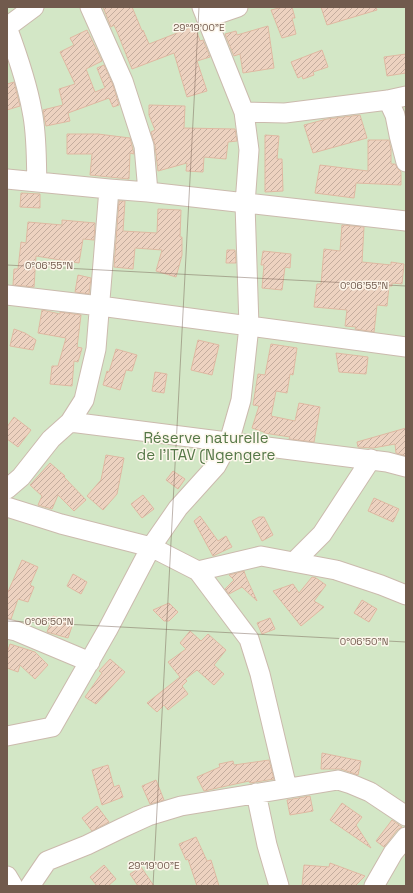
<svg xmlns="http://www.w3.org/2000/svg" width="413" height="893" viewBox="0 0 413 893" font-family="'Space Grotesk',sans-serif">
	<defs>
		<pattern id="building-hatch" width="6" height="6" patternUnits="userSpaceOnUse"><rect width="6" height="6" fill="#edd2c0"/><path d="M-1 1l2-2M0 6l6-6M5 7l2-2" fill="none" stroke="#c4ad9e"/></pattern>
	</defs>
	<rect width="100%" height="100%" fill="#faf2e6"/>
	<path fill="#d3e7c6" d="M7,7h399v879h-399z"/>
	<path fill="url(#building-hatch)" stroke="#dfb9a2" d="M103,7h29l10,24 1,-1 6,14 46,-18 5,15 3,-1 7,17 -13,4 10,30 -20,6 -13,-44 -42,16 -14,-35 -4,-9 -3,2z
		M283,7h9l3,11h-3l4,16 -14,4 -11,-28z
		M321,7h55l1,3 -50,15z
		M268,26l6,42 -31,5 -3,-19 -6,2 -9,-22 11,-3 1,4z
		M87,30l15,31 -16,8 9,23 10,-4 -8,-20 7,-3 9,20 6,20 -6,2 -4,-9 -41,15 2,8 -24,5 -3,-16 20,-5 -4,-16 16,-5 -15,-32 14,-7 -4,-7z
		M322,50l6,17 -15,5 1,3 -11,4 -1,-3 -4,2 -7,-16z
		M406,54v19l-19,3 -3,-19z
		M14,82l6,24 -13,4v-26z
		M149,105l36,1 -1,22 51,1 2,12 -9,1 -2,17 -22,-2 -1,15 -17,-1 1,-8 -29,8 -3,-26 -4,-13 4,-2 -6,-15z
		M360,115l7,23 -54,15 -9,-28 23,-6z
		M67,134h31l32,4 4,16 -4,-1 -1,26 -39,-4 2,-21h-25z
		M265,135l14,1 -2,23h5l1,32 -18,1z
		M368,140h21l2,10v14h4l3,5 3,3v13l-45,-2 -2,15 -39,-5 5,-28 48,6z
		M21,193l19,1v14l-20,-1z
		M119,201h6l-2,30 34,2 1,-24 23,1 -1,27h2v18l-6,22 -20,-6 6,-21 -27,-2 -2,21 -19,-2z
		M62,220l33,3 -1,17 -11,-1 -4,24 -43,-7 -2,31 -21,-2 1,-16h4l3,-27 5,1 2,-21 34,3z
		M342,225l22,2 -2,35 29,3v-3l13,2 -2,20 -10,-1v3h-3l-2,20 -10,-1 -3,27 -19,-3 1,-2 -11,-1 2,-16 -33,-3 3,-23h4l3,-35 16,2z
		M227,250h8l1,13h-10z
		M263,251l28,3 -1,14 -5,-1 -3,23 -20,-2 2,-23h-3z
		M78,275l13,3 -2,16 -14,-2z
		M42,310l18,4v-2l21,3 -4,32 5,1 -4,14 -4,-1 -2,25 -22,-2 2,-18h6l8,-28 -28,-5z
		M14,329l11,4 11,7 -3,10 -23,-4z
		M198,340l21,5 -7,30 -21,-5z
		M271,344l26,4 -4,27 -3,-1 -3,19 -11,-2 -5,25 24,5 4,-18 21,4 -6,35 -25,-3 1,-2 -26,-4v-1l-12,-4 7,-22 -6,-1 5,-31 7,1z
		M116,349l21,6 -5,16 -6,-1 -6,20 -17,-5 4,-14 2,1z
		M336,353l32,4 -2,17 -27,-2z
		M155,372l12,2 -3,19 -12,-2z
		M14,417l17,13 -13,17 -11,-8v-12z
		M406,428v28l-10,-3 -1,-9 -22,4 -15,-1 -1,-5z
		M106,455l18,3 -7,36 -14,16 -16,-14 14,-16z
		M50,463l15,13 -1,1 22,23 -12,11 -16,-16 -6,14 -14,-4 4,-9 -12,-11z
		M173,471l12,8 -7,10 -12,-9z
		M143,495l11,14 -12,9 -11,-14z
		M374,498l25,11 -6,13 -25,-11z
		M200,516l18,25 8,-5 6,11 -19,9 -19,-35z
		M259,517h5l9,18 -11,6 -10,-20z
		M22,560l16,7 -8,18 4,2 -6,15 -10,-3 -7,20 -4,-1v-24z
		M244,571l2,6 11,24 -15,-14 -13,7 -4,-5 9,-9 -5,-5z
		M73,574l14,8 -6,12 -14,-8z
		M312,577l4,1 10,7 -12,16 10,6 -23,19 -28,-35 20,-7 6,9z
		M362,600l15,9 -8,13 -15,-9z
		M169,603l9,9 -9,9h-5l-11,-11z
		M53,616l20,7 -5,15 -21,-6z
		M270,618l5,11 -13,5 -5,-11z
		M190,631l11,10 7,-7 18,16 -12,15 10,9 -10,11 -17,-15 -12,9 2,2 -5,5 6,8 -20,16 -4,-5 -7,7 -10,-9 33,-26 -12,-15 18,-13 -6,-6z
		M10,644l25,8 13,13 -13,14 -15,-14 -2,7 -11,-4v-15z
		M110,659l15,13 -29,32 -11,-7 17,-24 -3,-2z
		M322,753l39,8 -3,14 -17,-6h-20z
		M269,760l5,19 -24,4 -1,-2 -45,10 -7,-14 23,-10 -1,-3 14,-3 1,4z
		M108,765l6,22 5,-2 4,12 -21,8 -10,-35z
		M156,780l8,20 -14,4 -8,-18z
		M310,796l3,15 -23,4 -3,-15z
		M342,803l20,14 -6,8 15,23 -41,-28z
		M97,806l12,16 -17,9 -10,-13z
		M392,820l10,7 -5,3 -13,17 -8,-6z
		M196,837l11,24 4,-1 8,26h-22l-9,-27 -2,1 -7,-16z
		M330,863l35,13 -10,10h-53l2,-21 25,2z
		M104,865l12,14 -8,7h-11l-7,-9z
		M141,867l13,19h-16l-8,-12z"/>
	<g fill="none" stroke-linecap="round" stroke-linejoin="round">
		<g stroke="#cbbaad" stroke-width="21">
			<path id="minor" d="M90,7l33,74 21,65 4,46
				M206,18l32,-11
				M7,27c10,27 20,55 25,84 5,23 4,47 5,71
				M7,27l27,-20
				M388,100l7,15 4,20 7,27
				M244,112l41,1 103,-13 18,-4
				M7,179l102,10 39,3 258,29
				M7,295l93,11 306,41
				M70,422l317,40 19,5
				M7,489l14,-12 30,-38 19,-17 14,-22 12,-51 13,-160
				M7,507l54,17 90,23 47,24 51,68 11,35 27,114
				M294,562l28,-28 49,-75
				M198,571l63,-15 75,14 45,15 25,10
				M7,629l9,2 74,31
				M7,736l45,-9 56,-98 43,-82 27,-39 38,-42 13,-24 12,-42 8,-74 -4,-122 4,-54 -5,-38 -42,-105
				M256,793l11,52 12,41
				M7,876l6,10
				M30,886l17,-25 40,-16 35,-17 26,-12 33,-10 157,-26 13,4 19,8 36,24
				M374,886l19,-33 13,-16"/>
		</g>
		<use href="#minor" stroke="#fff" stroke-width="19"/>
	</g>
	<path fill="none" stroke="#715a4d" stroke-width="1" stroke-opacity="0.45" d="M7,265l399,21M7,621l399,21M153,886l46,-879"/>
	<g text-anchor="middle" stroke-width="3" stroke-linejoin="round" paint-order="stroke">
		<g font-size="15" fill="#547746" stroke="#fdf7ec">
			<text x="206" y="443">Réserve naturelle<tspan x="206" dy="17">de l'ITAV (Ngengere</tspan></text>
		</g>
	</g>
	<g font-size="10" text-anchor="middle" fill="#715a4d" stroke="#fdf7ec" stroke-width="3" stroke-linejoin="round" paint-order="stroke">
		<text x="199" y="31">29°19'00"E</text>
		<text x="49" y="269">0°06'55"N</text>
		<text x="364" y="289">0°06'55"N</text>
		<text x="49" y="625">0°06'50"N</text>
		<text x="364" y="645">0°06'50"N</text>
		<text x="154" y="869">29°19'00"E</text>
	</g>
	<rect width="413" height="893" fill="none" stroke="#715a4d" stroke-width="16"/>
</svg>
